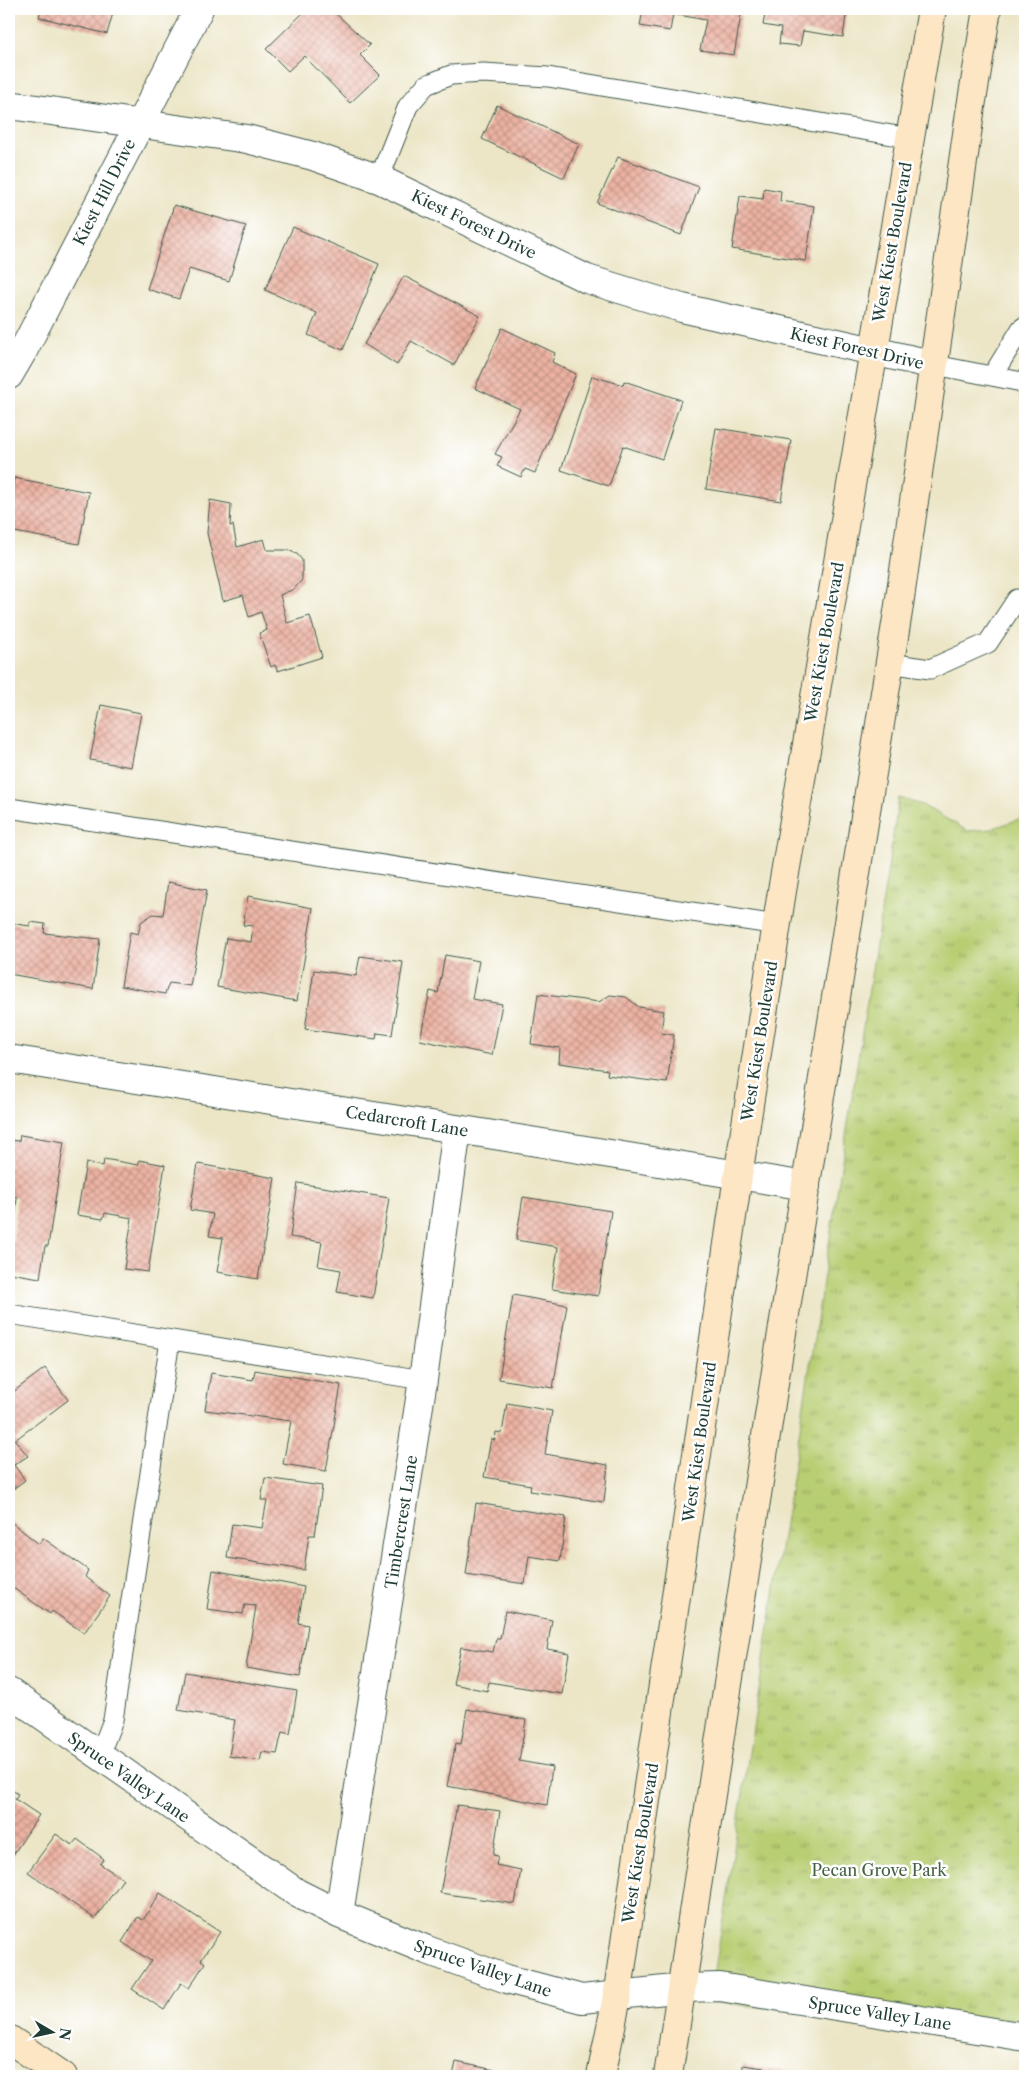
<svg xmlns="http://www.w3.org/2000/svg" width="1034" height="2085" viewBox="0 0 1034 2085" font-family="'Libre Caslon Text',serif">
	<defs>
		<pattern id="grass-tufts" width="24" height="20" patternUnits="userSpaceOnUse" patternTransform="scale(1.25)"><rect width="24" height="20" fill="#b8ce72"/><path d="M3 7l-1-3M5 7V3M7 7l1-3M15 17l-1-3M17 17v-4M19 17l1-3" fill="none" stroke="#95a85e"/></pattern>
		<pattern id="building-cross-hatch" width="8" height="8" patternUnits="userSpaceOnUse" patternTransform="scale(1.25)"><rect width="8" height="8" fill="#edb2a2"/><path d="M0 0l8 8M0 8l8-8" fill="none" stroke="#bf9285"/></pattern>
	</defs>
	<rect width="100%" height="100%" fill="#fff"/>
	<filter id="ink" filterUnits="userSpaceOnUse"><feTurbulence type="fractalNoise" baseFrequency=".02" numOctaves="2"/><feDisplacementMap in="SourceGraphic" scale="10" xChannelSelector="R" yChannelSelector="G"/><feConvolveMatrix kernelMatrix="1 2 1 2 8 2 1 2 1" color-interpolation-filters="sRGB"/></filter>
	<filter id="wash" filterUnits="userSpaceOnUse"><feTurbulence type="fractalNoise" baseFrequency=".0096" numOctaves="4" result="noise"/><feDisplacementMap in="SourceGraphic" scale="20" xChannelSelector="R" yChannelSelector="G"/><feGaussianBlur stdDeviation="1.12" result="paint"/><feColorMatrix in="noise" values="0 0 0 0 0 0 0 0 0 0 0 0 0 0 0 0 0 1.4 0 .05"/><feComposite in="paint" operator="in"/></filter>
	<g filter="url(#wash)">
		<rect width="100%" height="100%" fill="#ece6c7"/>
		<path fill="url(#grass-tufts)" stroke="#6c8653" d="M899,798l23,7 46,26 23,-2 34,-12v1216l-315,-31z"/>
		<g id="blocks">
			<path fill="url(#building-cross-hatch)" d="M41,9h76l-1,5 -3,-1 -6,21 -68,-17z
				M307,9h24l39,36 -10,10 20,20 -30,28 -46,-47 -16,15 -22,-22z
				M643,9h99l-8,46 -34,-5 6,-30 -33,-6 -3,17 -30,-5z
				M766,9h81l-4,28 -40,-6 -3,15 -21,-2 2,-16 -18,-3z
				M497,105l82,39 -15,34 -82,-39z
				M618,157l81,30 -18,48 -84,-32z
				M9,169h5l-4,23h-1z
				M764,188l17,3 -1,10 34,5 -8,55 -74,-12 8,-53 23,3z
				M174,205l72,21 -17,55 -40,-12 -10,30 -32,-10z
				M293,227l86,37 -36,86 -35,-15 9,-22 -52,-23z
				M404,276l76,40 -26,49 -43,-24 -14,24 -33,-21z
				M502,328l53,25 -3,9 24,12 -41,99 -10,-4 -4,8 -24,-11 5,-9 -7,-3 25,-45 -45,-21z
				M592,376l31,9 1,-4 57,19 -19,59 -39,-13 -14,40 -48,-16z
				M716,428l75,12 -10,61 -75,-12z
				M14,478l75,14 -10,52 -70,-13v-24z
				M210,500l21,4 -1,22 3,-1 4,22 27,-8 3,11h21l9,4 5,6v20l-8,9 -14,6 7,28 23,-7 12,41 -44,14 -3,-6 -4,2 -12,-34 8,-3 -6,-18 -12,5 -6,-22 -20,6 -16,-68z
				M101,705l40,8 -10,54 -41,-7z
				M168,882l39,8 -17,96 -21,-3 -4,11 -44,-8 9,-54 8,2 3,-12 12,-8 10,1z
				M248,896l65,12 -16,93 -80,-14 9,-49 25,4 2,-16 -10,-1z
				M30,922l15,2 -1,9 56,6 -7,50 -84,-15v-51l21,3z
				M445,955l34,6 -7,38 30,5 -10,51 -72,-15 10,-49 8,2z
				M360,956l43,6 -11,73 -15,-2 -1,6 -71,-10 9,-59 42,6z
				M538,994l61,8 11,-7 16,2 13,10 25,4 -3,22 13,2 -7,48 -60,-8 1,-5 -49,-7 1,-15 -29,-4z
				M20,1135l44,7 -16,104h-3l-5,32 -30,-5 7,-76 -8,-2v-55l10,1z
				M104,1159l34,6 1,-5 26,5 -17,107 -24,-3 8,-51 -27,-5 -2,6 -26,-4 9,-52 17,3z
				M198,1164l77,14 -17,101 -41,-7 6,-34 -14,-2 4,-22 -23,-4z
				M298,1183l91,15 -16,100 -36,-6 4,-22 -23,-4 4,-24 -32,-5z
				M523,1197l88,14 -13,85 -46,-7 6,-42 -42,-7z
				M513,1295l54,10 -14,83 -54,-9z
				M45,1368l23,32 -53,40 13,16 -14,9 11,15 -16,12v-97z
				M255,1370l86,15 -15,86 -43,-7 8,-43 -86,-11 6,-37 42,7z
				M507,1403l45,8 -7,43 63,11 -4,37 -74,-11 1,-6 -47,-8 7,-38 4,1 1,-8 6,1z
				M265,1478l57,8 -7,49h-6l-5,35 -77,-12 5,-34 30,4 5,-28h-6z
				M476,1503l90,14 -6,44 -31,-5 -4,28 -59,-9z
				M11,1522l28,22 4,-6 45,32 -3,7 25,19 -26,37 -32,-22 -2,3 -41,-29v-60z
				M213,1570l91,17 -6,36 10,2 -8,52 -54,-9 10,-62 -11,-1 -2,9 -36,-5z
				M505,1611l47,9 -5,29 22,4 -7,41 -73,-12 -2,9 -34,-7 8,-37 32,5 3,-13h4z
				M185,1672l112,19 -7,43 -8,-2 -5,22 -15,-2 -2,9 -31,-5 6,-36 -57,-10z
				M467,1709l59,11 -7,41 33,6 -5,38 -100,-19 9,-43 5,1z
				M9,1788l9,6 -3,5 24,16 -26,40 -4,-3z
				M457,1805l43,6 -7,44 5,1 -2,9 25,5 -6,34 -75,-11z
				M56,1834l16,11 5,-6 27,20 -4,5 23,15 -28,40 -67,-47z
				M160,1893l60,39 -19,28 4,3 -16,25 -8,-5 -17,27 -32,-21 19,-28 -29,-19 16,-25 5,3z
				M456,2062l63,13v1h-66z
				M743,2065l68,10v1h-69z"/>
		</g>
	</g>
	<g filter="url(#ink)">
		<use href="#blocks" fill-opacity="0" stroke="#3e564a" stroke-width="1"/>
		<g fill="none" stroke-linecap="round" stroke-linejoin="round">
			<g stroke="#3e564a" stroke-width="21">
				<path id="service" d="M379,179l29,-73 18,-21 25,-10 32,-2 65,4 362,61
					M935,365l87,17 3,4
					M992,376l29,-47 4,-3
					M889,663l41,6 58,-26 29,-44
					M9,808l768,117
					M9,1314l414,66
					M99,1756l14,-36 57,-380"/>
			</g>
			<g stroke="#3e564a" stroke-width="30">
				<path id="minor" d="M9,105l238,34 66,17 66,23 208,100 95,29 253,57
					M9,375l14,-24 176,-342
					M9,1059l448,70 349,57
					M9,1692l288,201 42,21 88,36 80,29 75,20 101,-11 37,-1 305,50
					M339,1914l84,-534 34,-251"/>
			</g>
			<g stroke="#3e564a" stroke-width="30">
				<path id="secondary" d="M9,2039l54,37
					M601,2076l16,-79 121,-821 44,-285 150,-882
					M668,2076l109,-712 121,-752 72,-499 17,-104"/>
			</g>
			<use href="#service" stroke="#fff" stroke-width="19"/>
			<use href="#minor" stroke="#fff" stroke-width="28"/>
			<use href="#secondary" stroke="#fce6c4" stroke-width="28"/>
		</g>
	</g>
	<g text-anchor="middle" stroke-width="5" stroke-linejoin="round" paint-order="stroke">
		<g font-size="16" fill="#1f3d34" stroke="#fff">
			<text transform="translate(104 192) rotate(-63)" y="6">Kiest Hill Drive</text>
			<text transform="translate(474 224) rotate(26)" y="6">Kiest Forest Drive</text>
			<text transform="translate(892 242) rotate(-80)" y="6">West Kiest Boulevard</text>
			<text transform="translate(857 348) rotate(13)" y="6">Kiest Forest Drive</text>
			<text transform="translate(824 642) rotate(-80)" y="6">West Kiest Boulevard</text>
			<text transform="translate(759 1041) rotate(-81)" y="6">West Kiest Boulevard</text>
			<text transform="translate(407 1121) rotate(9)" y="6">Cedarcroft Lane</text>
			<text transform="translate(699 1442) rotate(-82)" y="6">West Kiest Boulevard</text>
			<text transform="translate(401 1522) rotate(-81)" y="6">Timbercrest Lane</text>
			<text transform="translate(129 1777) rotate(35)" y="6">Spruce Valley Lane</text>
			<text transform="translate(640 1843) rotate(-81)" y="6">West Kiest Boulevard</text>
			<text transform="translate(483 1968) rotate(19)" y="6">Spruce Valley Lane</text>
			<text transform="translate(880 2013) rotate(9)" y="6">Spruce Valley Lane</text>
		</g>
		<g font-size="16" fill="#456144" stroke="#fff">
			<text x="879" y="1876">Pecan Grove Park</text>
		</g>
	</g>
	<rect width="1034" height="2085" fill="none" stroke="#fff" stroke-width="30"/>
	<g transform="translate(52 2032) rotate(99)" stroke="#ffffff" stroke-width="4" paint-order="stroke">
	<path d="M0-4L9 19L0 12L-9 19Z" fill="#1f3d34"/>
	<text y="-8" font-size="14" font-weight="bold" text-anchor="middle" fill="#1f3d34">N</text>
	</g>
</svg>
